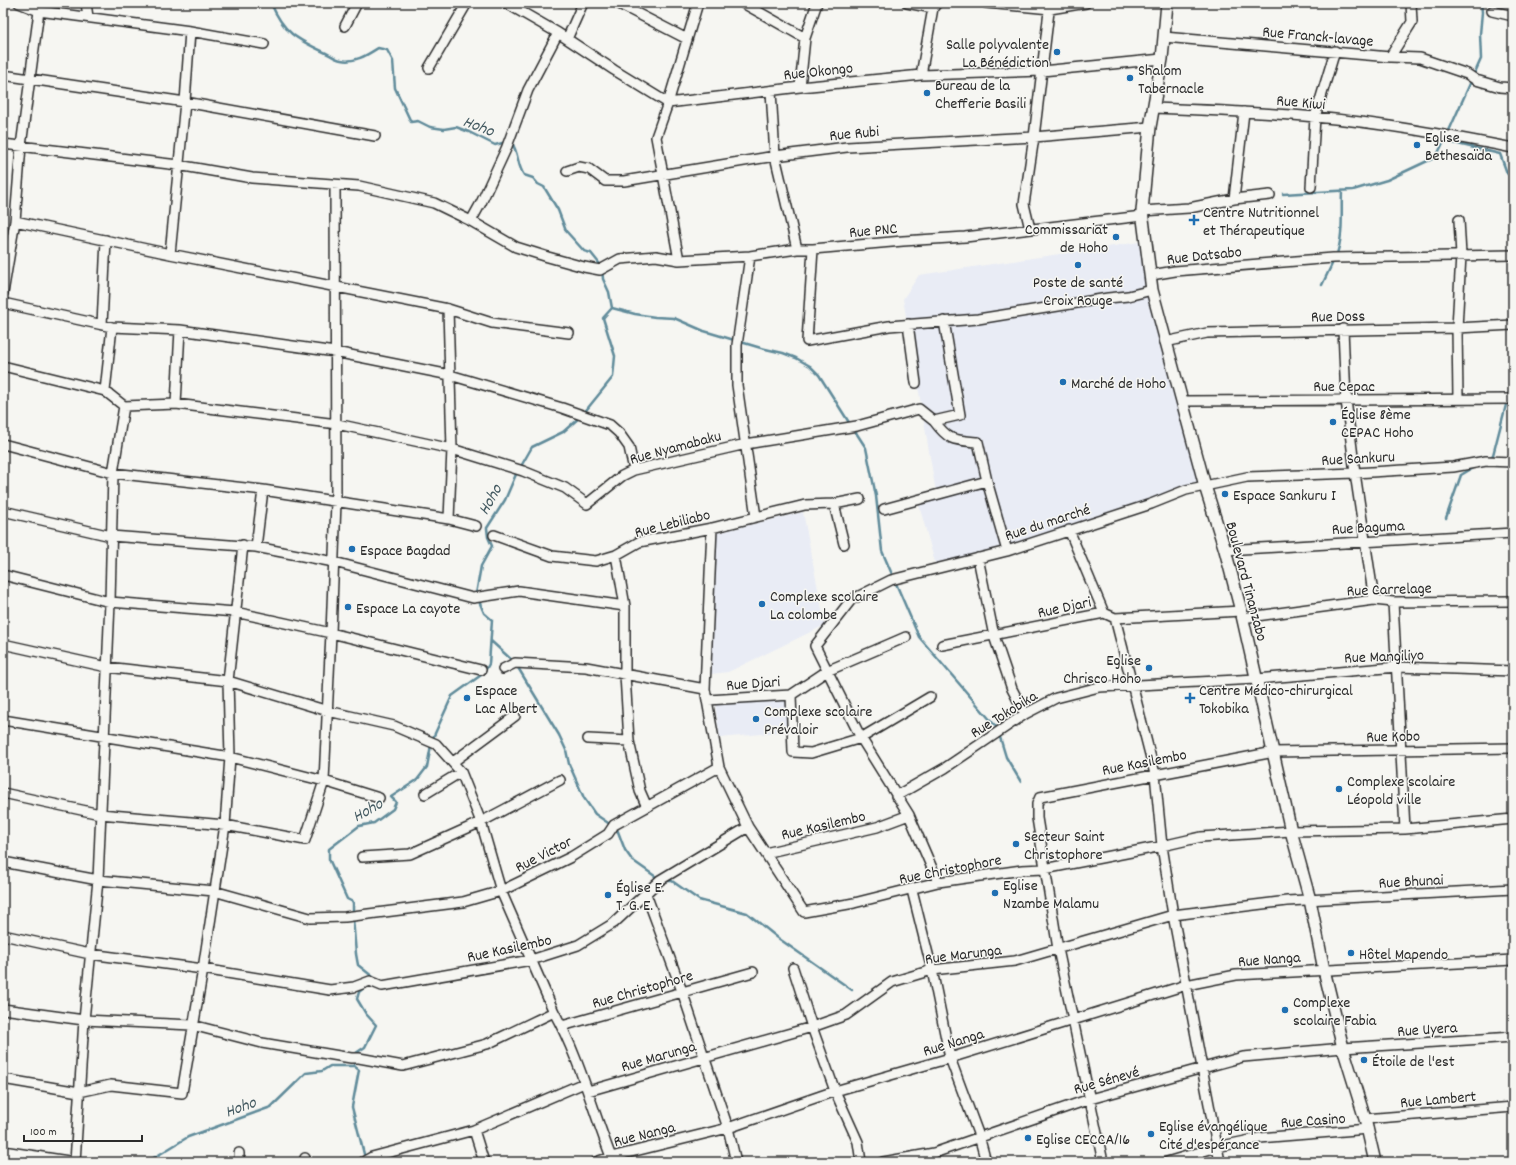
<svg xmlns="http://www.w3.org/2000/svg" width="1516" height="1165" viewBox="0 0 1516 1165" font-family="Dekko,sans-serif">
	<rect width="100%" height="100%" fill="#f6f6f2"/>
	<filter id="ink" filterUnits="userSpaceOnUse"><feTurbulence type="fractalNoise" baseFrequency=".025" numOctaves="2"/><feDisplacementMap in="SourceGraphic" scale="8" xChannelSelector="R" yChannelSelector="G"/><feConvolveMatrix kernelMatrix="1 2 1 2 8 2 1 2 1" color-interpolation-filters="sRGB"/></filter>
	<g filter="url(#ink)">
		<path fill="#e9ecf5" d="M1140,242l27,127 31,115 -261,86 -18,-65 18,-7 -34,-199 16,-24z
			M803,512l22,113 -97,47 -17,2 2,-140z
			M789,698l2,33 -71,7 -5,-35z"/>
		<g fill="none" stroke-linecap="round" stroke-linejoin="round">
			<path stroke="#608b9a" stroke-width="2.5" d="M271,3c12,29 25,36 53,49 5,2 11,7 17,8 14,3 26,-5 37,-12l9,2 6,11 2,27 16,34 7,-1 12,6 14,2 12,-2 13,5 26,13 11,-3
				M1448,133l33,-74 -1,-25 2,-22 -1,-9
				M1445,141l55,13 7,19 6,8
				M512,143c7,11 5,22 12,32l9,3 5,6 6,3 14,23 8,21 18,20 7,2 8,10 3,5 1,11 6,13 3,16
				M1283,194l70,-4 34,-10 49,-23 10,-20
				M1336,256c8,-19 5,-45 6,-65
				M1322,285l12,-25
				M612,308l23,6 20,3 19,1 30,13 57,17 22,5 13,5 14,8 9,9 31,49
				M1509,397l4,-17
				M583,414l30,-37 2,-21 -12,-38 9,-10
				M853,428l13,20 10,48 6,55 37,86 79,92
				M1489,458l4,-3 14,-54
				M520,468l12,-21 31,-15 17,-15
				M1446,518l15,-43 15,-9
				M491,641l23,21
				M517,666l42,69 7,15 3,14 15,34 11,16 22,15 8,21 7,10 27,19
				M999,734l7,23 15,25
				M432,740l20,-44 32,-23 5,-9 3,-44 -8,-7 -8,-19 5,-28 11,-20 -4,-9 -1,-9 18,-28 12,-28
				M665,881h7l27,19 48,13 31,25 74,52
				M353,913v-11l-6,-3 -18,-40v-10l30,-23 15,-3 19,-14 3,-7 -5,-5 26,-17 10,-13 4,-22
				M353,918l3,36 2,11 15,12 -1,3
				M354,1066l2,-13 9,-6 11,-22 -10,-11 -9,-15 2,-7 7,-6
				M354,1066l5,4 -7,37 13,51
				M147,1162l41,-25 83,-30 35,-34 16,-2 8,-5h24"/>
			<g stroke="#2b2b2b" stroke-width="12">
				<path id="minor" d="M19,3l20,8 151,20 74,13
					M86,3l2,14
					M506,3l52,30 56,37 54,33 132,-16 121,-12 121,-4 120,-12
					M617,3l70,36
					M743,3l62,35
					M907,3l26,5 4,-5
					M986,3l64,6 36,-6
					M1492,11l21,5
					M345,26l12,-23
					M1164,37l226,20 30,1 47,16 9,6 24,7 13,1
					M567,39l16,-36
					M1390,57l22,-35 -1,-19
					M429,68l38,-65
					M3,75l182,27 190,34
					M921,75l12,-67
					M800,87l5,-49 12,-35
					M771,91l4,65 22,93
					M1154,108c54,2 107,4 161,9 67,6 132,18 198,31
					M3,144l175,21 74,13 107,8 75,17 37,18 45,26 32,10 36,10 16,3 20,-11 36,-3 23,4 71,-4 47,-7h16l90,-8 62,-4 177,-21
					M567,171l12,-4 10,2 16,12h19l151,-25 72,-9 187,-10 116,-10
					M1311,187l4,-70 20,-66
					M1234,199l10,-87
					M1142,211l47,-3 45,-9 36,-4
					M15,221l155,33 278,55 44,14 77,10
					M471,221l10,-18 25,-54 22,-59 30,-57
					M1030,229l-6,-25 10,-67 16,-134
					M813,249l-6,92 82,-15 89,-7 130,-21 20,-2 24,-6
					M170,254l15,-152 5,-71
					M750,256l-13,89v40l19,132
					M679,260l-23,-123 12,-34 30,-100
					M1151,275l24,-4 158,-13 180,-3
					M3,293l12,-72 6,-75 18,-135
					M3,303l109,24 68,3 155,22 115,23 112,33 48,17 9,8 10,14 5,23
					M448,309l4,140 -3,70
					M908,324l8,59
					M102,325l4,-85
					M1343,329l3,71 9,73 19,127
					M1165,342l42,-9 250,-5 56,-3
					M3,366l102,25 19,15 52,-2 161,20 115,25 71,22 42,17 22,16 35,-28 12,-6 112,-26 111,-18 62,-17 15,12 26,-6 -16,-94
					M105,391l7,-64
					M1458,399l-1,-71 4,-73 -2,-35
					M1183,401l330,-2
					M176,404l4,-74
					M934,421c15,20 19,19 44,21l9,39 20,70
					M3,444l110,29 150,17 186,29 27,7
					M834,504l10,40
					M884,509l103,-28
					M3,511l108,25 145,11 78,15 139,36 46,-7 106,15
					M712,528l-7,161 14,78 29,60 56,85 50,-9 84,-21 84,-12 22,-1 118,-23 39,-9 90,-6 114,-2 108,-10
					M1069,530l35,83
					M494,535l58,21 44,5 20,-6 23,-13 73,-14 93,-23 29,-1 26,-5
					M256,547l7,-57
					M1225,550l288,-17
					M616,555l9,51v69l4,66 11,50 7,16
					M978,558l16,78 18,53 13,25
					M3,575l107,27 125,10 96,21 150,37
					M1393,602l12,227
					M1115,618l40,156 7,72 11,69 47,247
					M1242,618l132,-18 19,2 120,-1
					M3,644l104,23 121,14 100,30 66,15 42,18 25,28 20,50 20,69 53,121c26,47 39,100 59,150
					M942,645l162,-32 11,5 126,-7
					M503,669l12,-6 71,4 119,22
					M791,695l2,57 18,1 50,-15 69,-41
					M708,700l83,-5 36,-24 79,-34
					M3,720l227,37 94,24 55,17
					M588,739l41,2
					M453,762l62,-46
					M3,793l97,21 125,11 80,15 19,-59 7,-148 5,-131 -1,-317
					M425,794l36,-22
					M896,796l49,-28 80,-54 31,-16 43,-11 158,-8 140,-12 116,4
					M765,853l112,-26 32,-12
					M362,857l48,-3 71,-32 79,-42
					M3,862l95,18 116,11 96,27 35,-1 118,-15 38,-11 70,-34 37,-23 6,-9 105,-58
					M938,882l-29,-67 -48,-77 -46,-92 36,-46 40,-20 116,-29 144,-47 35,-14 61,-13 108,-4 98,-6 33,-6 27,1
					M912,890l20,80 18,88 29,78 7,26
					M646,894l36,97 46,137 8,34
					M3,935l87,19 113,15 127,21 24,-3 16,-6 12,5 149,-26 47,-15 36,-22 46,-43 88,-53
					M793,968l19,59 23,64 23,51 3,20
					M3,1009l81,11 108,5 70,18 89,15h8l44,8 84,-22 67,-32
					M562,1026l191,-54
					M3,1079l76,13 32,-7 71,8 21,-124 22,-144 5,-68 -2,-76 15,-136
					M588,1091l224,-64 34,-12 46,-33 40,-12 83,-9 158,-46 114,-14 226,-12
					M1365,1119l148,-12
					M474,1130l10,32
					M3,1151l72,11
					M239,1153v9
					M75,1162l9,-142 14,-140 12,-278 3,-129 11,-67
					M305,1162v-4
					M363,1162l9,-5 102,-27 110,-47
					M596,1162l15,-5 117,-29 107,-37 115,-33 236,-73 50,-10 277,-15
					M883,1162l51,-9 156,-54 153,-42 100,-9 170,-11
					M1103,1162l-45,-213 -21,-131v-14l3,-7 234,-45 239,-4
					M1167,1162l50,-15 43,-9 108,-9"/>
			</g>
			<g stroke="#2b2b2b" stroke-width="14">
				<path id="tertiary" d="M1167,3l-5,56 -12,68 -8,84 10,79 53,196 20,64 16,61 50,220 19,69 14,70 19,78 22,71 10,43"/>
			</g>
			<use href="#minor" stroke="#f6f6f2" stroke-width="9"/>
			<use href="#tertiary" stroke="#f6f6f2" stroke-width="11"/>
		</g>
	</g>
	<g fill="#1f6fb2" stroke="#f6f6f2" stroke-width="1.5">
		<circle cx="1057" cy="52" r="4"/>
		<circle cx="1130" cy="78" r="4"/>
		<circle cx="927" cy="93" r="4"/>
		<circle cx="1417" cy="145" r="4"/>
		<path d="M1192 214h4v4h4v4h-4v4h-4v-4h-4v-4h4z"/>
		<circle cx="1116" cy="237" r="4"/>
		<circle cx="1078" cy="265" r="4"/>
		<circle cx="1063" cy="382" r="4"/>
		<circle cx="1333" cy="422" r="4"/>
		<circle cx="1225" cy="494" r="4"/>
		<circle cx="352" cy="549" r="4"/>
		<circle cx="762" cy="604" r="4"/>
		<circle cx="348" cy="607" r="4"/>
		<circle cx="1149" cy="668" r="4"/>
		<circle cx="467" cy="698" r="4"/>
		<path d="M1188 692h4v4h4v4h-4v4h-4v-4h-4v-4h4z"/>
		<circle cx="756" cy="719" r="4"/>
		<circle cx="1339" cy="789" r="4"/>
		<circle cx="1016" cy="844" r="4"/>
		<circle cx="995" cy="893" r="4"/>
		<circle cx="608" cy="895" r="4"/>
		<circle cx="1351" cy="953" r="4"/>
		<circle cx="1285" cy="1010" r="4"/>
		<circle cx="1364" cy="1060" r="4"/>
		<circle cx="1151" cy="1134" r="4"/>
		<circle cx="1028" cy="1138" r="4"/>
	</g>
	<g text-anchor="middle" stroke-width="3" stroke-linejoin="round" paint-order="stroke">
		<g font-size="16" fill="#2b2b2b" stroke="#f6f6f2">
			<text transform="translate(1318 35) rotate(5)" y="6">Rue Franck-lavage</text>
			<text transform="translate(818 70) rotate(-6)" y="6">Rue Okongo</text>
			<text transform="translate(1301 101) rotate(5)" y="6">Rue Kiwi</text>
			<text transform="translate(854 132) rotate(-5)" y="6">Rue Rubi</text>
			<text transform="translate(873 229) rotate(-5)" y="6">Rue PNC</text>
			<text transform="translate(1204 254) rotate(-6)" y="6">Rue Datsabo</text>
			<text transform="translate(1338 315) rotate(-1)" y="6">Rue Doss</text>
			<text x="1344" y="391">Rue Cepac</text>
			<text transform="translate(675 446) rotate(-15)" y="6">Rue Nyamabaku</text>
			<text transform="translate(1358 457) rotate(-3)" y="6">Rue Sankuru</text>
			<text transform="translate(1047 521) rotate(-18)" y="6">Rue du marché</text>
			<text transform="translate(672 522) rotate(-14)" y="6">Rue Lebiliabo</text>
			<text transform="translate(1368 526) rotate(-3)" y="6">Rue Baguma</text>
			<text transform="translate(1248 581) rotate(75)" y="6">Boulevard Tinanzabo</text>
			<text transform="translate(1389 588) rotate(-2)" y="6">Rue Carrelage</text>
			<text transform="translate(1064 606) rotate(-12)" y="6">Rue Djari</text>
			<text transform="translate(1384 655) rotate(-2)" y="6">Rue Mangiliyo</text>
			<text transform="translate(753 682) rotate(-4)" y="6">Rue Djari</text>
			<text transform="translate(1003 713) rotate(-32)" y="6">Rue Tokobika</text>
			<text transform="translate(1393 735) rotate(-1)" y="6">Rue Kobo</text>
			<text transform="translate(1144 761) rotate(-11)" y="6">Rue Kasilembo</text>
			<text transform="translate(823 824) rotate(-13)" y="6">Rue Kasilembo</text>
			<text transform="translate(543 853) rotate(-27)" y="6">Rue Victor</text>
			<text transform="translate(950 868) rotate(-11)" y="6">Rue Christophore</text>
			<text transform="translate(1411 880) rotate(-3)" y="6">Rue Bhunai</text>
			<text transform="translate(509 947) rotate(-12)" y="6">Rue Kasilembo</text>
			<text transform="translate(963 953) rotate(-7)" y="6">Rue Marunga</text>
			<text transform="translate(1269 958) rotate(-4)" y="6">Rue Nanga</text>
			<text transform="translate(642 988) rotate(-16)" y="6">Rue Christophore</text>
			<text transform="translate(1427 1028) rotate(-4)" y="6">Rue Uyera</text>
			<text transform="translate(953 1041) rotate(-17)" y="6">Rue Nanga</text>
			<text transform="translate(658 1055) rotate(-16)" y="6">Rue Marunga</text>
			<text transform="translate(1106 1079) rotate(-16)" y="6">Rue Sénevé</text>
			<text transform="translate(1438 1098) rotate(-5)" y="6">Rue Lambert</text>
			<text transform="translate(1313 1119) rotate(-4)" y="6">Rue Casino</text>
			<text transform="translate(644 1133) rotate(-14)" y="6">Rue Nanga</text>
		</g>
		<g font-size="16" fill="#2b2b2b" stroke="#f6f6f2" text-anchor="start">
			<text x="1049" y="49" text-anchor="end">Salle polyvalente<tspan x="1049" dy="18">La Bénédiction</tspan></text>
			<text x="1138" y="75">Shalom<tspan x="1138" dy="18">Tabernacle</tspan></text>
			<text x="935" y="90">Bureau de la<tspan x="935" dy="18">Chefferie Basili</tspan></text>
			<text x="1425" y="142">Eglise<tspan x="1425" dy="18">Bethesaïda</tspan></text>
			<text x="1203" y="217">Centre Nutritionnel<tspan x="1203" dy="18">et Thérapeutique</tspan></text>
			<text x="1108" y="234" text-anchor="end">Commissariat<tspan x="1108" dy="18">de Hoho</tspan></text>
			<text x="1078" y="287" text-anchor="middle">Poste de santé<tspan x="1078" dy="18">Croix Rouge</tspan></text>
			<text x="1071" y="388">Marché de Hoho</text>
			<text x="1341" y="419">Église 8ème<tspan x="1341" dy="18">CEPAC Hoho</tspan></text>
			<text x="1233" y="500">Espace Sankuru I</text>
			<text x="360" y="555">Espace Bagdad</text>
			<text x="770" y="601">Complexe scolaire<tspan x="770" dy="18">La colombe</tspan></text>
			<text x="356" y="613">Espace La cayote</text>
			<text x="1141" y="665" text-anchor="end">Eglise<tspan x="1141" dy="18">Chrisco Hoho</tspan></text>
			<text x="475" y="695">Espace<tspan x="475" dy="18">Lac Albert</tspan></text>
			<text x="1199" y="695">Centre Médico-chirurgical<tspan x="1199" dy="18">Tokobika</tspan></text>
			<text x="764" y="716">Complexe scolaire<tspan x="764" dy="18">Prévaloir</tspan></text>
			<text x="1347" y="786">Complexe scolaire<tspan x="1347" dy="18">Léopold ville</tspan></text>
			<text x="1024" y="841">Secteur Saint<tspan x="1024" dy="18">Christophore</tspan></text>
			<text x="1003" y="890">Eglise<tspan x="1003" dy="18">Nzambe Malamu</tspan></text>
			<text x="616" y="892">Église E.<tspan x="616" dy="18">T. G. E.</tspan></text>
			<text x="1359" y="959">Hôtel Mapendo</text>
			<text x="1293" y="1007">Complexe<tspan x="1293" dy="18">scolaire Fabia</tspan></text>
			<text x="1372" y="1066">Étoile de l'est</text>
			<text x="1159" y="1131">Eglise évangélique<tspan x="1159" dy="18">Cité d'espérance</tspan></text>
			<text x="1036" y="1144">Eglise CECCA/16</text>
		</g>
		<g font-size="17" font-style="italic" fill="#455b62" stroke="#f6f6f2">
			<text transform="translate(479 125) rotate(21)" y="6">Hoho</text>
			<text transform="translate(489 499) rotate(-61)" y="6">Hoho</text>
			<text transform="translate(367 809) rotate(-29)" y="6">Hoho</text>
			<text transform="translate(240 1106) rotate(-20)" y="6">Hoho</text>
		</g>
	</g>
	<rect width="1516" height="1165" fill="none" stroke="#f6f6f2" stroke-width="16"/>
	<rect x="8" y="8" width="1500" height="1149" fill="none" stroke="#2b2b2b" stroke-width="1.5" filter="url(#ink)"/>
	<path d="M24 1135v6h118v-6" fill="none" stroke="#2b2b2b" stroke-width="2"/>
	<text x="30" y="1135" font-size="12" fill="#2b2b2b" stroke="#f6f6f2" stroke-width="3" paint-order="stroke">100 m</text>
</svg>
